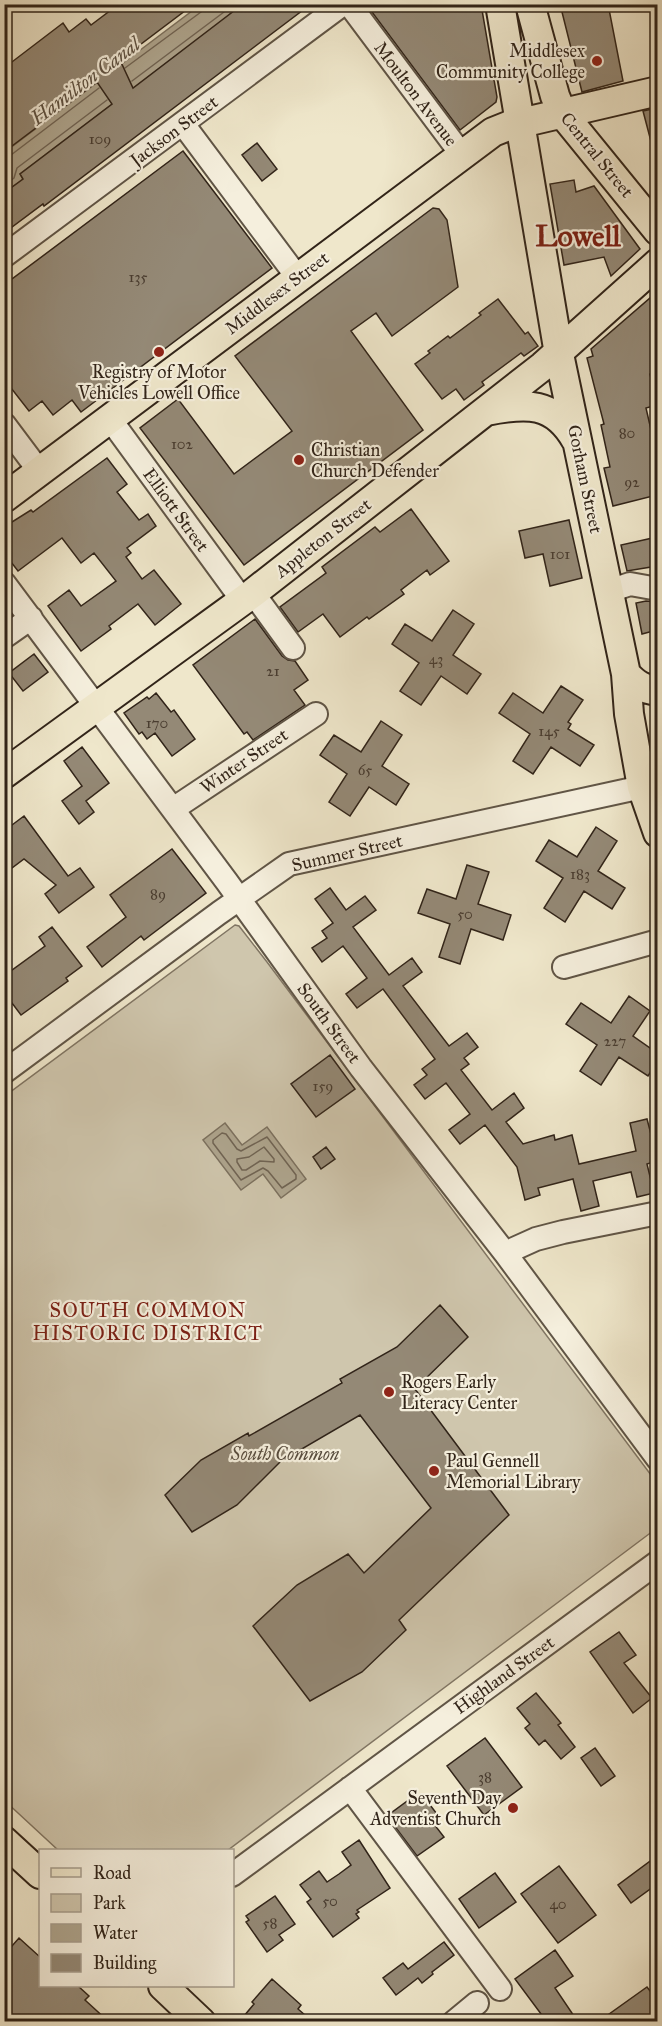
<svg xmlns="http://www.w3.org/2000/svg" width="662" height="2026" viewBox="0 0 662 2026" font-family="'IM FELL Great Primer',serif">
	<rect width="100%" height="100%" fill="#efe7cb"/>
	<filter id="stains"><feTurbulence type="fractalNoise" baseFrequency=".00333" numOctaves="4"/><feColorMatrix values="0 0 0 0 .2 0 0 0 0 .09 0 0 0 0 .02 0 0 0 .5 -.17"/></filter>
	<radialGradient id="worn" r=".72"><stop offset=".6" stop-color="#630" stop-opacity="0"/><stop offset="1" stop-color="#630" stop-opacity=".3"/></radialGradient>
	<path fill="#cfc6ad" stroke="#807563" stroke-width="1.5" d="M235,925l4,1 28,36 390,521v45l-429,322h-170l-53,-49v-705z"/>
	<path fill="#aea58e" stroke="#7c715f" stroke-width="1.5" d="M200,5h35l-6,11 -209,158 3,5 -18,14v-41z
		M225,1123l17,22 25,-18 39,52 -25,19 -18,-24 -22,16 -38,-50z"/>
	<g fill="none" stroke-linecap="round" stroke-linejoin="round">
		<path stroke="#706454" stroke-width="1.5" d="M125,68l76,-56 2,-8
			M132,81l92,-69 4,-8
			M4,156l7,-1 88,-67
			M4,186l10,-8 3,-10 90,-68
			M222,1133l4,1 11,15 4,2 26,-14 29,38v4l-14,9 -14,-17 -5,-3 -22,12 -28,-37v-3z
			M264,1147l10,12v3l-14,-1 -14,9h-4l-5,-8v-3l12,-2z"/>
	</g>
	<path fill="#948976" stroke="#312419" stroke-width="1.5" d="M119,4h75l-74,56 13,28 110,-84h68l-267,202 -1,-2 -39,29v-40l19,-14 -3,-5 92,-70 -15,-22 -93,70v-84l59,-45 6,9 17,-13 5,6z
		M366,4h115l16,93 -1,5 -36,28z
		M577,4h31l15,77 -41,11 -21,-84z
		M657,108v40l-4,1 -10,-38z
		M257,143l20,26 -15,12 -20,-26z
		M183,151l89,117 -191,144 -9,-12 -19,15 -11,-14 -13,10 -25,-32v-94z
		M574,180l2,12 18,-6 46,63 -29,27 -7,-19 -40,8 -14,-81z
		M433,208l6,1 8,11 11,67 -66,49 -16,-23 -25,18 72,99 -179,135 -104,-137 38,-29 56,75 58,-43 -57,-75z
		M657,292v77l-7,5 7,31 -11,3 11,48v39l-44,11 -9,-38 6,-1 -9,-42 3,-1 -17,-66 6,-2 -2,-7z
		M498,299l27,35 3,-2 10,14 -14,10 -3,-3 -39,29 2,3 -20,15 -8,-11 -14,10 -27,-35 15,-11 -2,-2 20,-15 2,2 31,-23 -2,-2z
		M107,458l20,26 -10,8 22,28 9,-6 8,12 -29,22 4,5 -5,4 16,22 12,-9 27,34 -26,21 -17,-21 -29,22 2,3 -30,22 -33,-45 21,-16 12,16 35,-25 -22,-28 -13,10 -19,-25 -44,33 -14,-18v-26l27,-17 2,2z
		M411,509l38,52 -19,14 -3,-5 -26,20 3,4 -35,25 -2,-2 -27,20 -17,-23 -25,18 -18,-25 46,-34 -4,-6 53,-40 5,5z
		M569,520l13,58 -32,8 -7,-32 -18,4 -6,-27z
		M657,537v29l-30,5 -6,-26z
		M646,601l11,1v28l-15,4 -6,-31z
		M453,610l21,14 -21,31 28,19 -14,20 -26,-18 -20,29 -21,-14 19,-28 -27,-19 13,-20 27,17z
		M255,619l27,37 6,4 7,1 13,19 -14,10 11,15 -52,35 -6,-8 -3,2 -51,-69z
		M34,654l14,18 -25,19 -14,-18z
		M561,686l22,14 -15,22 3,2 -3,5 26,16 -14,21 -29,-19 -18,27 -20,-13 17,-27 -31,-21 14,-20 30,20z
		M156,693l15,19 3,-2 21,29 -23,17 -17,-23 -8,6 -5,-7 -3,2 -15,-21 23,-16 2,2z
		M381,721l21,14 -20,31 27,18 -13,21 -27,-18 -19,29 -21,-14 18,-28 -27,-19 14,-20 27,17z
		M82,747l27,36 -23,18 8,11 -15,12 -17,-23 20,-15 -18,-25z
		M24,816l44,60 12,-8 14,19 -35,26 -14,-19 11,-9 -32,-26 -20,15v-43z
		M596,827l21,14 -19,30 27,17 -13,21 -28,-18 -19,31 -21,-14 19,-30 -27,-17 13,-21 28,17z
		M172,849l34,44 -62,47 -3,-4 -39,31 -15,-20 39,-30 -16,-22z
		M467,865l22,7 -11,32 33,11 -8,25 -32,-11 -11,35 -21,-7 11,-33 -32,-11 9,-24 29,10z
		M330,888l16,22 19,-14 11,14 -23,17 36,48 23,-17 10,14 -19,14 46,60 18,-13 11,14 -14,11 5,6 -8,6 31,40 22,-17 10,15 -18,14 17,22 31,-9 1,5 17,-5 7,29 57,-13 -6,-28 17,-4 6,23 4,-1v20l-10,3 7,29 -17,4 -6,-25 -38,9 6,25 -18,5 -8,-32 -35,9 2,7 -15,5 -8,-33 -32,-42 -25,19 -11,-14 21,-16 -24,-31 -21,16 -11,-14 13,-10 -5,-6 13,-10 -52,-70 -26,19 -11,-14 21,-16 -24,-32 -21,16 -10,-14 15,-10 -5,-7 11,-8 -18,-24z
		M52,927l30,39 -16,12 2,3 -47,34 -9,-12 -8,6v-33l41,-30 -6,-9z
		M629,996l21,15 -17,25 24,17v9l-9,14 -29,-19 -18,28 -21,-14 17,-26 -31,-21 15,-21 30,20z
		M330,1055l25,34 -39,28 -25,-33z
		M326,1147l9,12 -14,10 -8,-12z
		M440,1305l28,32 -53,52 94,126 -110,105 7,10 -44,42 -52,29 -57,-75 44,-41 51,-31 16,19 67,-65 -71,-93 -79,46 -44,44 -45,27 -27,-37 36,-35 47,-27 1,3 93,-53 -2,-4 57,-32z
		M619,1632l17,23 -12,8 28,35 -19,15 -43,-61z
		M536,1693l25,30 -3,2 17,22 -14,12 -16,-19 -6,5 -14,-17 5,-4 -13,-16z
		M485,1738l37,49 -38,28 -37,-49z
		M595,1748l20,28 -14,10 -20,-28z
		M414,1796l7,9 6,-4 10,13 -7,5 14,18 -27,19 -30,-40z
		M359,1840l31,48 -33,22 2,2 -3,2 3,4 -26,19 -26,-35 4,-3 -11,-14 19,-14 8,11 12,-8 12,-9 -9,-13z
		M657,1856v28l-26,19 -13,-18z
		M559,1866l37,49 -38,28 -37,-49z
		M495,1873l21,29 -37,26 -20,-29z
		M275,1896l20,28 -16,11 4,5 -16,12 -21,-30 3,-2 -3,-4z
		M19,1938l21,19v29h38l11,10 -4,4 24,22h-105v-67z
		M444,1942l10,13 -22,17 1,2 -11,9 -4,-5 -22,17 -13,-17 20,-15 5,6z
		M555,1950l18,26 -18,12 23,34h-31l-32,-43z
		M272,1979l29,26 -3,4 15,13h-62l-7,-6 10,-12 -2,-2z
		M657,1985v37h-59l49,-35 3,4z"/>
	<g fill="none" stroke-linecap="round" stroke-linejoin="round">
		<g stroke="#605546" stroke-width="26">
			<path id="minor" d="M349,4l113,151
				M183,124l115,154
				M4,256l339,-252
				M110,419l133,182
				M4,424l36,48
				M4,583l223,299 134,186 144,185 153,206
				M609,591l21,-7 28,5
				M253,593l40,55
				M4,637l27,-19
				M173,809l143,-95
				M564,967l94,-26
				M4,1072l215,-159 70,-49 353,-77
				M505,1253l31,-14 27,-7 95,-19
				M350,1788l150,201
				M232,1875l426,-313
				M454,2022l23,-19"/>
		</g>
		<g stroke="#312419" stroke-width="32">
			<path id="major" d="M500,4l59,350 67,320 3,40 13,73 16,46
				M530,4l25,92 7,17 96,118
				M486,411c40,-8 68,-10 90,29
				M4,498l489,-366 15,-6 150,-35
				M626,674c10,11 17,15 32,17
				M4,774l249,-181 290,-227 115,-103
				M4,1841l36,33
				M163,1986l38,36"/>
		</g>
		<use href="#minor" stroke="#f5efdd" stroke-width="22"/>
		<use href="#major" stroke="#efe7cb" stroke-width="28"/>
	</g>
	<g fill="#8f2418" stroke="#f5efdd" stroke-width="2">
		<circle cx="597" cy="61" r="6"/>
		<circle cx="159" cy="352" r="6"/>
		<circle cx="299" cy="460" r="6"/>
		<circle cx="389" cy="1392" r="6"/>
		<circle cx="434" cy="1471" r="6"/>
		<circle cx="513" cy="1808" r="6"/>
	</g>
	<g text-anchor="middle" stroke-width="4.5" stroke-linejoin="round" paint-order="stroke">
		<g font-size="15" fill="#4a3d30">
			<text x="100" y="144">109</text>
			<text x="138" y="282">135</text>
			<text x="627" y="438">80</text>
			<text x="182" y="449">102</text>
			<text x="632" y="487">92</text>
			<text x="560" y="559">101</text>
			<text x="436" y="664">43</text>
			<text x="273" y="676">21</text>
			<text x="157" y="728">170</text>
			<text x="549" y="736">145</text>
			<text x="365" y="775">65</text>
			<text x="580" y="879">183</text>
			<text x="158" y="899">89</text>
			<text x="465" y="919">50</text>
			<text x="615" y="1046">227</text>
			<text x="323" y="1091">159</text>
			<text x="485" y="1782">38</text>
			<text x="330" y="1906">50</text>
			<text x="558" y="1909">40</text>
			<text x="270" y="1928">58</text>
		</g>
		<g font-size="18" fill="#312419" stroke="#f5efdd" text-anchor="start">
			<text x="585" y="57" text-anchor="end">Middlesex<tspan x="585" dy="21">Community College</tspan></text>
			<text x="159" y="378" text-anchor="middle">Registry of Motor<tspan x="159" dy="21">Vehicles Lowell Office</tspan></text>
			<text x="311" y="456">Christian<tspan x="311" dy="21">Church Defender</tspan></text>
			<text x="401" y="1388">Rogers Early<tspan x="401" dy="21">Literacy Center</tspan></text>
			<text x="446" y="1467">Paul Gennell<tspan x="446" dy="21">Memorial Library</tspan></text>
			<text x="501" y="1804" text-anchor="end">Seventh Day<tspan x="501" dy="21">Adventist Church</tspan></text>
		</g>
		<g font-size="18" fill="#312419" stroke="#f5efdd">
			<text transform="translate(416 94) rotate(53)" y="6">Moulton Avenue</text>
			<text transform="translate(174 131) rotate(-37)" y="6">Jackson Street</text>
			<text transform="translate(597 155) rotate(51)" y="6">Central Street</text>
			<text transform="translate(277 293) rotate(-37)" y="6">Middlesex Street</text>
			<text transform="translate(585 479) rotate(78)" y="6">Gorham Street</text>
			<text transform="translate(176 510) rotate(54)" y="6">Elliott Street</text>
			<text transform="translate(323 538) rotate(-38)" y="6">Appleton Street</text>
			<text transform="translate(244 761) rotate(-34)" y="6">Winter Street</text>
			<text transform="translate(347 853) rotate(-13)" y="6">Summer Street</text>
			<text transform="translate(329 1023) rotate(54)" y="6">South Street</text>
			<text transform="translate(504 1675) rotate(-36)" y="6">Highland Street</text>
		</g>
		<g font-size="18" font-style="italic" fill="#584c3e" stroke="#f5efdd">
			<text x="285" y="1460">South Common</text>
		</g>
		<g font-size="20" font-style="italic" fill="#5d5142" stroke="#f5efdd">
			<text transform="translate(85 81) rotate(-37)" y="7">Hamilton Canal</text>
		</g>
		<g font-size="20" letter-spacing="1.5" fill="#7a1f14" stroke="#f5efdd">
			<text x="148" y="1317">SOUTH COMMON<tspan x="148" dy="23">HISTORIC DISTRICT</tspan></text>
		</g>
		<g font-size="30" font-weight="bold" fill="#7a1f14" stroke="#f5efdd">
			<text x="578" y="246">Lowell</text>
		</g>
	</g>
	<rect width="662" height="2026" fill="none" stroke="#efe7cb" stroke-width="24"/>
	<rect x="6" y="6" width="650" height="2014" fill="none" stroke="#312419" stroke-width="3"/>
	<rect x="12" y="12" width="638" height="2002" fill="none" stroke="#312419" stroke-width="1.5"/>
	<rect x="39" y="1849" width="195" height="138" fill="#f5efdd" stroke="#a79e8f" stroke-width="1.5"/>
	<rect x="51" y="1868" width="30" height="9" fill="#efe7cb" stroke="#a79e8f" stroke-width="1.5"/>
	<text x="93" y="1879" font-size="18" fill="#312419">Road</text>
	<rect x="51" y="1894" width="30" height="18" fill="#cfc6ad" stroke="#a79e8f" stroke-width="1.5"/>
	<text x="93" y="1909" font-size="18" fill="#312419">Park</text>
	<rect x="51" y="1924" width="30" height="18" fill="#aea58e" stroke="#a79e8f" stroke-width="1.5"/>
	<text x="93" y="1939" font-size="18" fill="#312419">Water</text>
	<rect x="51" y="1954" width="30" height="18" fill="#948976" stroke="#a79e8f" stroke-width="1.5"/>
	<text x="93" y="1969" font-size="18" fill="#312419">Building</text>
	<rect width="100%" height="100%" filter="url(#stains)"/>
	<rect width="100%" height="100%" fill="url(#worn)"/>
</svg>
